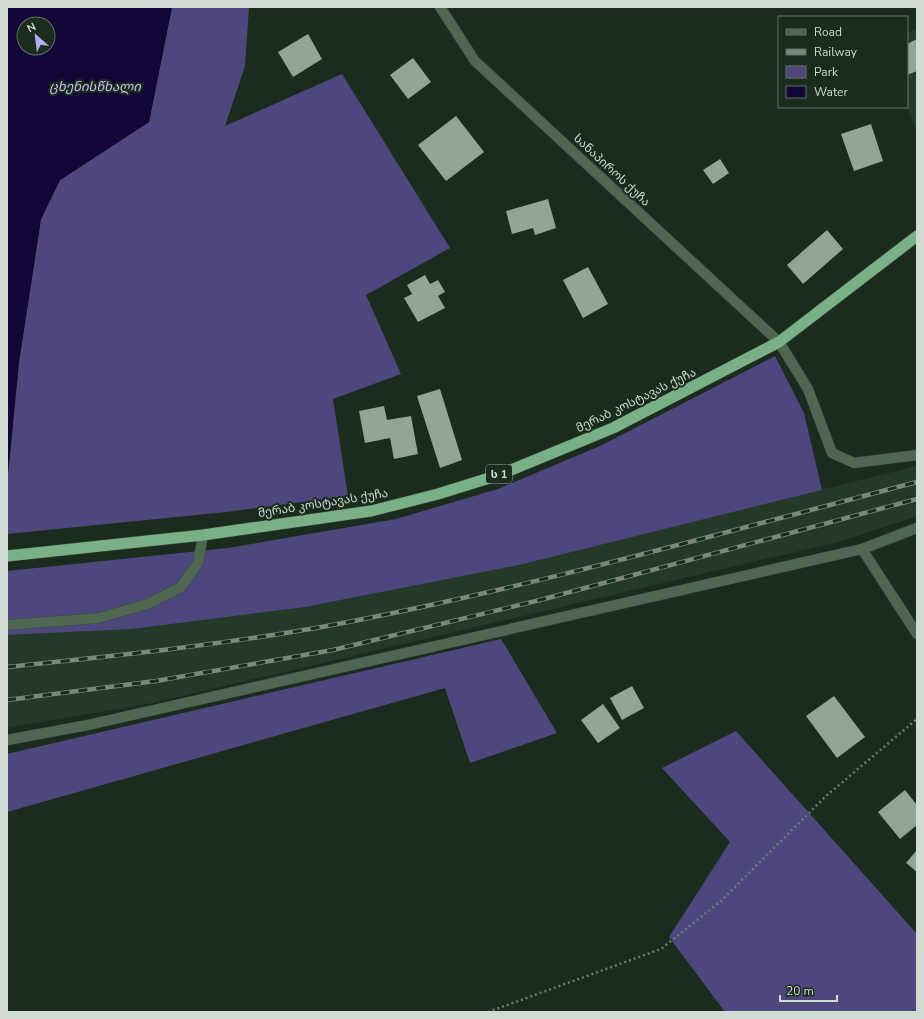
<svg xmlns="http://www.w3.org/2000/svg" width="924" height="1019" viewBox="0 0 924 1019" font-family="'Nunito Sans','Noto Sans Georgian',sans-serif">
	<rect width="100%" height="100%" fill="#1b2c1f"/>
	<path fill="#233a29" d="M917,28v105l-10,-26v-74z
		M917,466v50l-75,25 -690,162 -145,25v-93l125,-6 173,-22 214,-42z"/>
	<path fill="#4e477e" d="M172,7h77l-4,59 -20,60 117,-52 108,174 -84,47 35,79 -68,25 15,97 -122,16 -219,22v-50l12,-122 22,-143 19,-39 89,-58z
		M775,356l29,57 18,77 -303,75 -214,42 -173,22 -125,6v-64l221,-23 168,-29 102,-30 102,-43z
		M501,639l56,94 -87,30 -25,-75 -438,124v-58z
		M736,731l181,203v78h-192l-56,-75 61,-95 -68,-74z"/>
	<path fill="#140537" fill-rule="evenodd" d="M7,7h165l-23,115 -89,58 -19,39 -22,143 -12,122zM24,24h24v24h-24z"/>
	<path fill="#92a696" d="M308,34l14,25 -29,18 -15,-25z
		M917,39v32l-10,4v-31z
		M413,58l18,24 -23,17 -18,-24z
		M456,116l28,36 -38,29 -28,-36z
		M871,124l12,37 -29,10 -13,-37z
		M720,159l9,14 -16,11 -10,-14z
		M548,199l8,29 -21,7 -2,-7 -21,6 -6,-23z
		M827,230l16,19 -40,35 -16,-19z
		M588,267l20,37 -25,14 -20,-38z
		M425,275l5,9 8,-4 7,12 -7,4 7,12 -27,14 -14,-24 8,-4 -5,-9z
		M440,389l22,71 -22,8 -23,-72z
		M384,406l3,14 24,-4 7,38 -24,5 -4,-21 -25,5 -6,-32z
		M632,686l12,22 -22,12 -12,-22z
		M834,696l31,41 -28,21 -31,-42z
		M603,704l17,24 -22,15 -17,-23z
		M905,790l12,15v20l-17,14 -22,-27z
		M917,850v22l-11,-9z"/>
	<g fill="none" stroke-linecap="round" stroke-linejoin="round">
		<g stroke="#38483c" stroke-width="11">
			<path id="minor" d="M440,7l35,54 304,281 29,47 24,64 22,10 63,-8
				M862,549l55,85
				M7,625l92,-7 48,-14 34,-17 17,-24 5,-28
				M7,740l81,-15 774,-176 55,-21"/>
		</g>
		<g stroke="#38483c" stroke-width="12">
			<path id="trunk" d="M7,556l196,-21 168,-24 67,-17 61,-19 114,-47 166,-86 138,-106"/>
		</g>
		<path stroke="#6d7b70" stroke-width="2.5" stroke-dasharray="2 3" stroke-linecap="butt" d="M488,1012l173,-63 60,-48 105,-105 91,-77"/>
		<use href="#minor" stroke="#4f6653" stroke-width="10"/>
		<use href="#trunk" stroke="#7ab086" stroke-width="11"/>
		<g stroke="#7a887d" stroke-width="4.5">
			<path id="rail" d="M7,667c107,-11 214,-22 320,-41 199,-37 394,-93 590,-144
				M7,700l149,-19 177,-31 211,-51 373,-100"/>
		</g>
		<use href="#rail" stroke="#1b2c1f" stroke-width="3" stroke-dasharray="9" stroke-linecap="butt"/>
	</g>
	<g text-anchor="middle" stroke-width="4" stroke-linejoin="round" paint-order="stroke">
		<rect fill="#1b2c1f" stroke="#9aa69c" stroke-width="1" x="486" y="465" width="26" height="18" rx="3"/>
		<g font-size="11" font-weight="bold" fill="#d0dbd2">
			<text x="499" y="478">ს 1</text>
		</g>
		<g font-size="12" fill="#d0dbd2" stroke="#1b2c1f">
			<text transform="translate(612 170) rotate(43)" y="4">სანაპიროს ქუჩა</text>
			<text transform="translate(636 400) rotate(-26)" y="4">მერაბ კოსტავას ქუჩა</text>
			<text transform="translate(323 503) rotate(-9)" y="4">მერაბ კოსტავას ქუჩა</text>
		</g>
		<g font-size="13" font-style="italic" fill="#c3c0f3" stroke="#1b2c1f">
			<text x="95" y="91">ცხენისწხალი</text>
		</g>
	</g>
	<rect width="924" height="1019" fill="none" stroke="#d0dbd2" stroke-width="16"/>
	<rect x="778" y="16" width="130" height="92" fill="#1b2c1f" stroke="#637267"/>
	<rect x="786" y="29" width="20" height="6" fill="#4f6653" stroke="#637267"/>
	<text x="814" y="36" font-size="12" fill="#d0dbd2">Road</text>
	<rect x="786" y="49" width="20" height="6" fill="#7a887d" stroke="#637267"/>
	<text x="814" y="56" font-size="12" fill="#d0dbd2">Railway</text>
	<rect x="786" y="66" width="20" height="12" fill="#4e477e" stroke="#637267"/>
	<text x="814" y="76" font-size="12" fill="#d0dbd2">Park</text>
	<rect x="786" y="86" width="20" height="12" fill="#140537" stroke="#637267"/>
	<text x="814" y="96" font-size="12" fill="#d0dbd2">Water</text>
	<g transform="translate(36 36) rotate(332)"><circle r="19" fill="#1b2c1f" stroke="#637267"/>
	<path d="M0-3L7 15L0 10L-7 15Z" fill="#b3acf9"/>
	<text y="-6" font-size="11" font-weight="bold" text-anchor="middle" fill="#d0dbd2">N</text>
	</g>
	<path d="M780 995v6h57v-6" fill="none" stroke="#d0dbd2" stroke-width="2"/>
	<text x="786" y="995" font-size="12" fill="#d0dbd2" stroke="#1b2c1f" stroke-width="3" paint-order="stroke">20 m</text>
</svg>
